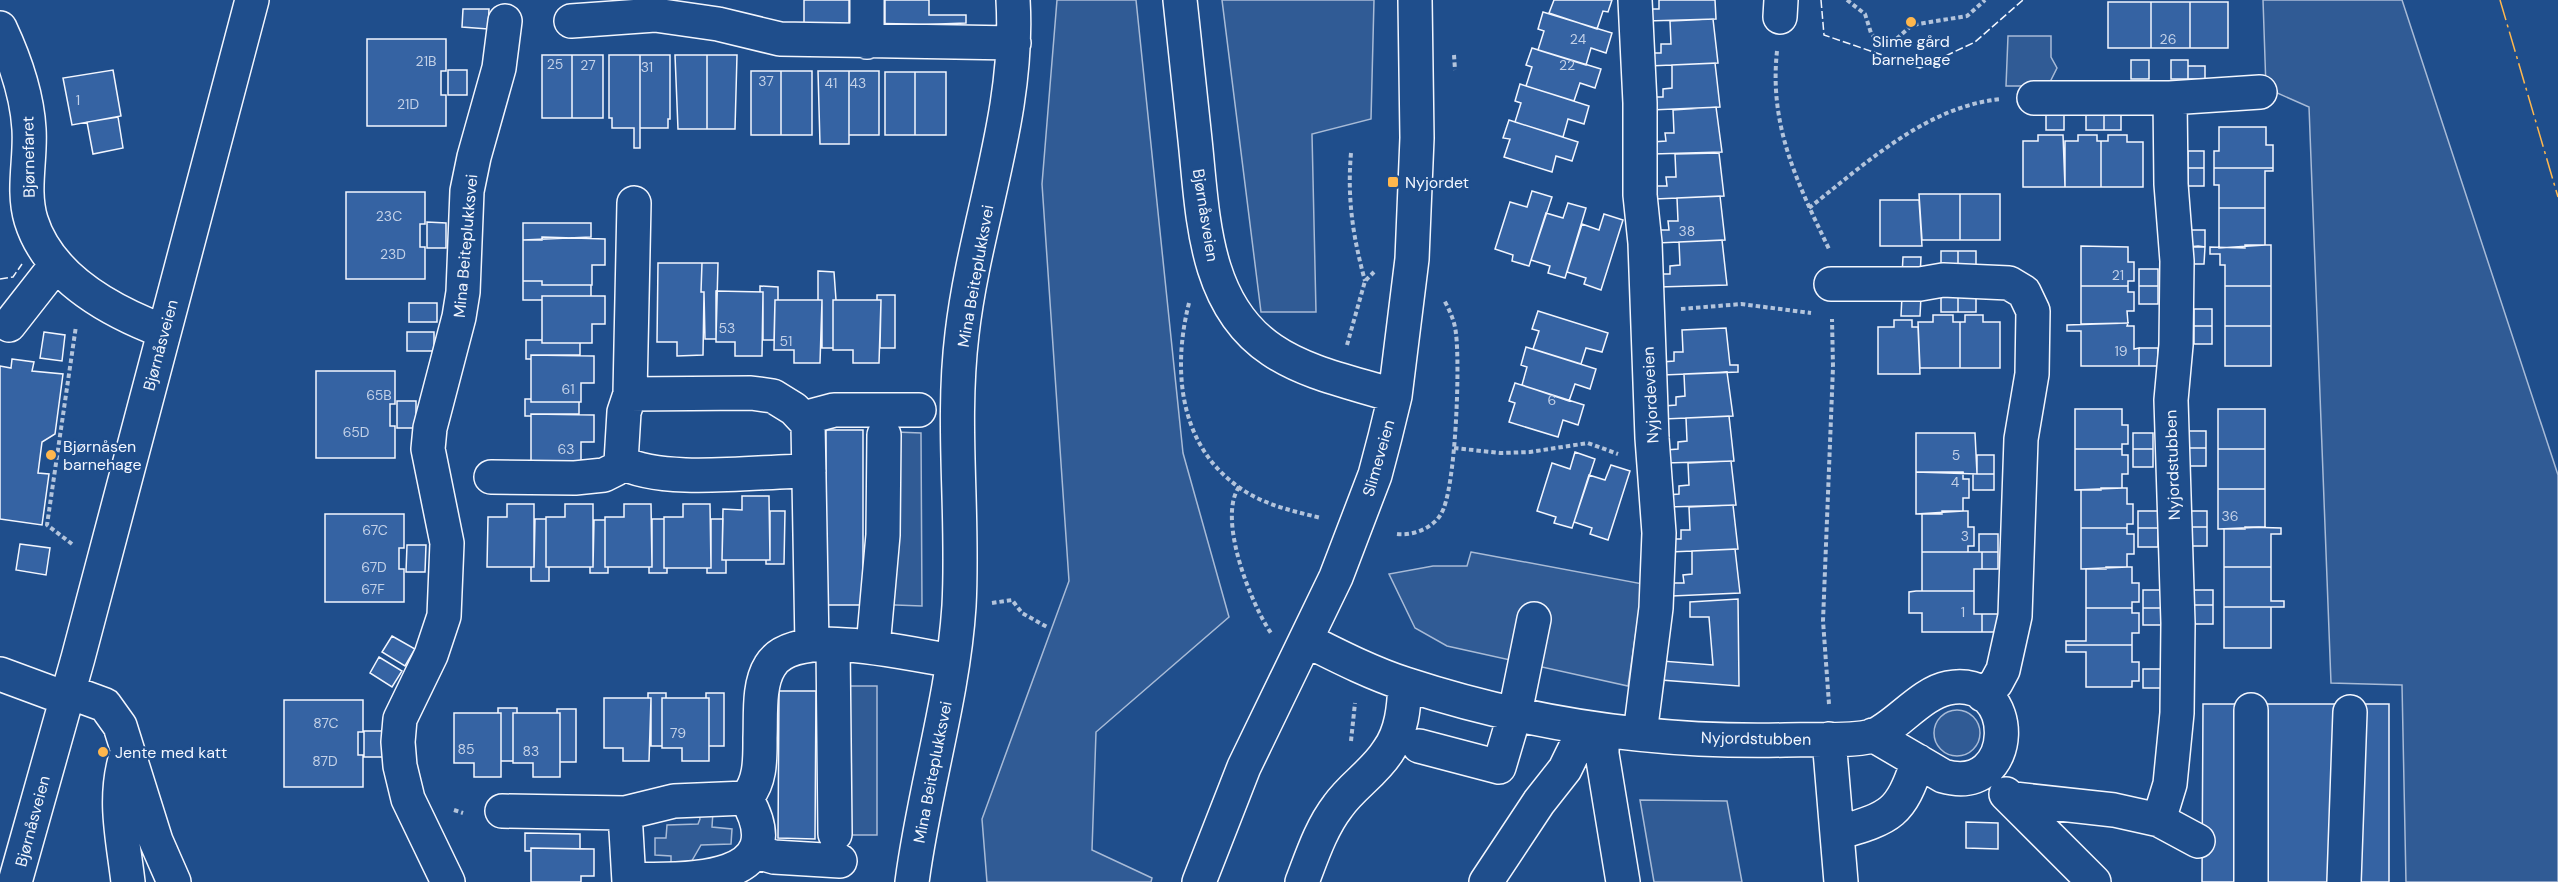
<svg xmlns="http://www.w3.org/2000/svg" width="2558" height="882" viewBox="0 0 2558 882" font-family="'DM Sans',sans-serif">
	<rect width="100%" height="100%" fill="#1f4e8c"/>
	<path fill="#305b95" stroke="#a8bbd7" stroke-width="1.5" d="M1057,0h79l47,453 46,164 -133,115 -4,118 60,28 -1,4h-164l-5,-63 87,-238 -27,-397z
		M1222,0h152l-3,119 -59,15 4,178h-55z
		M2263,0h139l156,475v407h-152l-4,-197 -71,-2 -22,-576 -43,-19z
		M2008,36h43v21l6,11 -9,18h-42z
		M869,431l52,2 1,173 -53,-2z
		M1471,552l172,32 -15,102 -181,-40 -32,-18 -26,-54 44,-8h34z
		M824,686h53v149h-55z
		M1934 733a23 23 0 1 1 46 0a23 23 0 1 1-46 0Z
		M1640,800l87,1 15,81h-88z
		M713,811l-1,16 20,2 -1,15 -30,1 -15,26 -23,-6 8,-3v-6l-16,-1v-17h11l1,-13 31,-1 2,-5 -2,-7z"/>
	<path fill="#3563a3" stroke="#f2f6ff" stroke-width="1.5" d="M804,0h45v26l-45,-1z
		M885,0h44v15h37v8l-81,3z
		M1554,0h58l-4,12 -5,-1 -6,18 -48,-16z
		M1659,0h56l1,19 -69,2v-12h12z
		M2108,2h43v46h-43z
		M2151,2h39v46h-39z
		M2190,2h38v46h-38z
		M463,9h26l-1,20 -26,-2z
		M1543,12l69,21 -6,20 -15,-5 -5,17 -48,-15 6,-19 -6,-2z
		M1713,19l5,44 -69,3v-13h12v-9h10l-1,-23z
		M367,39h79v32h-5v24h5v31h-79z
		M1532,48l69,21 -6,19 -15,-5 -6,18 -48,-15 6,-19 -6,-2z
		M542,55h30v63h-30z
		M572,55h31v63h-31z
		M609,55h31v93h-6v-20h-22v-10h-3z
		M640,55h30v64h-2v9h-28z
		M675,55h32v74h-29z
		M707,55h30l-2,74h-28z
		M2131,60h18v19h-18z
		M2171,60h17v19h-17z
		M1715,63l5,44 -69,3v-13h12v-8l9,-1v-23z
		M2188,66h17v13h-17z
		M113,70l8,46 -49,9 -9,-47z
		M448,70h19v25h-19z
		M751,71h30v64h-30z
		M781,71h31v64h-31z
		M818,71h31v73h-29z
		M849,71h30v64h-30z
		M885,72h30v63h-30z
		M915,72h31v63h-31z
		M1520,84l69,22 -5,18 -16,-5 -5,18 -48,-15 6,-19 -6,-2z
		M1716,107l6,45 -69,2 -1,-12 14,-1 -1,-8h9l-1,-23z
		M2046,111h18v19h-18z
		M2086,111h18v19h-18z
		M2104,111h17v19h-17z
		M118,117l5,31 -30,6 -6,-32z
		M1509,120l69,22 -6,19 -16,-5 -4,16 -48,-15 6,-18 -7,-1z
		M2219,127h47v18h7v23h-59v-17h5z
		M2038,135h25l2,52h-42v-46h15z
		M2078,135h19v6h4v46h-36v-46h13z
		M2108,135h19v7h16v45h-42v-46h7z
		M2188,151h16v17h-16z
		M1719,153l5,43 -69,3v-13h12l-1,-9h10l-1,-23z
		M2188,168h16v18h-16z
		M2214,168h59v3h-8v37h-46v-23h-5z
		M1532,191l20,6 -23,69 -17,-5 1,-6 -18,-6 15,-47 17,5z
		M346,192h79v32h-5v23h5v32h-79z
		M1919,194h41v46h-38z
		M1960,194h40v46h-40z
		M1720,196l5,44 -68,3v-13h12l-1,-9h10l-1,-23z
		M1880,200h39l3,46h-42z
		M1568,203l18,5 -21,70 -17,-5 2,-7 -19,-6 15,-47 17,5z
		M2219,208h46v37l-46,3z
		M1604,214l19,6 -22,70 -17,-6 2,-6 -19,-6 15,-48 17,6z
		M427,222l19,1v25h-19z
		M523,223h68v14l-68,3z
		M2188,230h17v17h-17z
		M542,237l63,2v26h-13v20h-50v-4h-19v-41h19z
		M1722,240l5,45 -68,2 -1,-13h12v-8l10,-1 -1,-23z
		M2245,245h26v41h-46v-21h-5v-11h-10v-7l35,1z
		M2081,246l47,1v15h6v19h-6v5h-47z
		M2198,246l7,1 -1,17h-16v-17z
		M1941,251h17v20h-17z
		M1958,251h18v20h-18z
		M1903,257h18l-1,20 -18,-1z
		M658,263h44l-1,29h3l-1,63 -26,1v-14h-20z
		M702,263h16l-2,76h-11l-1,-47h-3z
		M2139,269h19v17h-19z
		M818,271l16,1 2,28h-3v48h-11v-48h-4z
		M523,281h19v4h49v11h-49v4h-19z
		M760,286l18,1v13h-3l-1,40h-11v-48h-3z
		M2081,286h47v6h6v19h-7l1,12 -47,1z
		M2139,286h19v18h-19z
		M2225,286h46v40h-46z
		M716,291l47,1 -1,64h-27v-14h-19z
		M1941,292h17v20h-17z
		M1958,292h18v20h-18z
		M877,295h18v53h-15l1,-48h-4z
		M542,296h63v28h-13v19h-50z
		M1902,296h19l-1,20h-19z
		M775,300h47l-2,63h-26v-13h-20z
		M833,300h48l-2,63h-26v-13h-20z
		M409,303h28v19h-28z
		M2194,309h18v17h-18z
		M1538,311l70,22 -6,19 -16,-4 -5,16 -48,-15 6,-18 -7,-2z
		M1933,315h20v7h7v46h-40l-2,-46h15z
		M1965,315h18v7h17v46h-40v-46h5z
		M1894,320h18v7h6l2,47h-42v-47h16z
		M2128,323l-1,3h7v23l5,-1v18h-58v-35h-14v-6z
		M2194,326h18v18h-18z
		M2225,326h46v40h-46z
		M1726,328l4,37h8v7l-75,3 -1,-13 12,-1v-9h9l-1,-22z
		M44,332l21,3 -3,26 -22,-3z
		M407,332h27v19h-27z
		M526,340h16v3h38v12h-49v4h-5z
		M1526,347l70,22 -6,20 -15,-5 -6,17 -47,-16 5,-18 -6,-2z
		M2139,348h19v18h-19z
		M531,355l63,1v27h-13v19h-50z
		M12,359l22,3 -2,9 31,3 -8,60 -13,8 -4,31 11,1 -7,51 -42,-6v-153l11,2z
		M316,371h79v33h-5v22h5v32h-79z
		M1727,372l6,44 -69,3v-13l12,-1v-8l9,-1 -1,-22z
		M1515,383l69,22 -6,20 -15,-5 -5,17 -49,-15 6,-19 -6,-2z
		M525,399h6v3h48v12h-48v2h-6z
		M397,401h19v27h-19z
		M2075,409h47v16h6v19h-6v5h-47z
		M2218,409h47v40h-47z
		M531,414l63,1v27h-13v19h-50z
		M1729,416l5,45 -68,2v-13l12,-1v-7l9,-1 -1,-23z
		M826,430h37v175h-37z
		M2188,431h18v17h-18z
		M1916,433h59l2,41 -61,-2z
		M2133,433h20v16h-20z
		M2188,448h18v18h-18z
		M2075,449h47v6h6v19h-6v14l-47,2z
		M2133,449h20v18h-20z
		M2218,449h47v40h-47z
		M1575,452l20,7 -23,69 -18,-5 2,-6 -19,-6 15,-48 18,6z
		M1977,455h17v19h-17z
		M1731,461l5,44 -68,2 -1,-12 12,-1v-8l10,-1 -1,-22z
		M1611,465l19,6 -22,69 -18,-6 2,-6 -18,-6 15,-47 16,5z
		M1916,472h47v7h6v19h-6v13l-47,3z
		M1973,474h21v16h-21z
		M2101,488h26v16h6v20h-6v4h-46v-38h20z
		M2218,489h47v38l-47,2z
		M742,496h27l1,64h-48l1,-51 19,1z
		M507,504h27v63h-47l1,-50h19z
		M565,504h28v63h-47v-50h19z
		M624,504h27l1,63h-47v-50h19z
		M683,504h27l1,64h-47v-51h19z
		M1733,505l5,44 -68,3 -1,-13h12v-9h9l-1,-23z
		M770,511h15l-1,53h-18v-4h4z
		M1942,511h26v16h6v19h-6v6h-46v-38h20z
		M2138,511h20v17h-20z
		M2188,511h19v16h-19z
		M325,514h79v34h-5v21h5v33h-79z
		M535,519h11v48h3v14h-18v-14h3z
		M652,519h12v49h3v5h-18v-6h3z
		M711,519h12l-1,41h4v13h-19v-5h4z
		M594,520h11v47h3v6h-18v-6h3z
		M2188,527h19v19h-19z
		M2245,527l36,1v6h-10v33h-47v-38h21z
		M2081,528h46v6h7v20h-7v13l-46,2z
		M2138,528h20v19h-20z
		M1979,534h19v18h-19z
		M20,544l30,4 -4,27 -30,-5z
		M407,545h19l-1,27h-19z
		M1735,549l5,44 -68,3v-13h12l-1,-8 9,-1v-23z
		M1922,552h60v17h-8v22h-52z
		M1982,552h16v17h-16z
		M2106,567h26v16h7v19h-7v6h-46v-39h20z
		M2224,567h47v34h13v6h-60z
		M2143,590h20v18h-20z
		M2193,590h20v15h-20z
		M1916,591h58v23h8v18h-60v-19h-13v-21z
		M1738,599l1,87 -78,-6 1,-19 51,4 -4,-48h-19v-15z
		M2193,605h20v19h-20z
		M2224,607h47v41h-47z
		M2086,608h46v5h7v20h-7v12h-66v-4h20z
		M2143,608h20v17h-20z
		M1982,614h17v18h-17z
		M392,636l23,13 -10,17 -23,-14z
		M2066,645h66v17h7v19h-7v6h-46v-35h-20z
		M379,657l23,14 -10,16 -22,-14z
		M2143,669h20v19h-20z
		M779,691h37l-1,148 -37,-1z
		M648,693h18v5h-4v48h-11v-48h-3z
		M706,693h18v53h-15v-48h-3z
		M604,698h47l-2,63h-26v-13h-19z
		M662,698h47v63h-27v-13h-20z
		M284,700h79v32h-5v23h5v32h-79z
		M2203,704h186v178h-187z
		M498,708h19v5h-4v48h-12v-48h-3z
		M557,709h19v53h-16v-49h-3z
		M454,713h47v64h-27v-14h-20z
		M513,713h47v64h-27v-14h-20z
		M364,731h20v26h-20z
		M1966,822l32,1v26l-32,-1z
		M525,833l55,1v15l-49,-1v3h-6z
		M531,848l63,1v27h-13v6h-50z"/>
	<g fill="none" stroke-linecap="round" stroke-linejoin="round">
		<g stroke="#f2f6ff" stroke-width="36">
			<path id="minor" d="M867,0v42
				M1180,0c5,47 10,93 15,140 8,74 8,164 77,210 35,24 83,33 123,46
				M1635,0l5,103v92l5,48 7,195 7,95 -3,75 -16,126
				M1780,17l1,-17
				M571,21l84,-6 63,9 62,15 234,4
				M0,28c15,32 27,65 29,101 2,30 -7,61 2,91 18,58 79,91 132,111
				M2170,98l90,-6
				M1831,284h89l23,-4 66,3 15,9 9,19 -1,63 -11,65 -6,177 -12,54 -7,13 -13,12
				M9,325l47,-60
				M630,394l4,-191
				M804,418l30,-8h85
				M621,462c41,23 138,9 188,9
				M491,477l84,1 29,-3 12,-6 5,-7 3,-50 6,-18 121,-1 22,3 21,13 14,15 4,221
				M1306,640c32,16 65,33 99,44 122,40 252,59 380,56 24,-1 65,2 87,-4 22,-7 49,-43 76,-48 73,-15 71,110 -5,88l-70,-41
				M833,645l2,189
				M873,647l10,-112 1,-100
				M0,674l65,24
				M67,691l38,14 15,21 36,115 18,41
				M2251,710v172
				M1602,731v23l21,128
				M1829,739l12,143
				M1419,746l80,21 16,-54 19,-94
				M126,756c-13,43 -3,83 2,126
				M2006,794l88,88
				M2014,799l100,11 45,10 11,-36 7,-71 1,-90 -7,-223 5,-55 1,-84 -6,-77 -1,-86h-136
				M502,811l123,2 49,-12 72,-3c15,-16 14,-40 14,-60 1,-23 -2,-53 10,-72 24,-42 142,-11 183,-5
				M625,813l4,69
				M2159,820l39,21
				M1838,833c53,-16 62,-18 80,-72
				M756,852l18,5 66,4
				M629,879c59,2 166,3 117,-81
				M15,882l63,-224 174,-658
				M448,882l-40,-83 -8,-33 -2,-24 2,-23 31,-64 13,-39 3,-73 -19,-94 2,-21 29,-111 4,-25 4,-101 7,-34 25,-89 6,-47
				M912,882c12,-93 41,-183 47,-276 5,-91 -8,-181 3,-272 13,-113 58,-219 51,-334
				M1199,882l45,-115 92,-190 39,-102 10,-38 10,-41 17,-137 5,-121 -2,-138
				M1302,882c10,-26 19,-54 36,-76 14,-20 37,-34 50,-55 14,-19 16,-44 17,-67
				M1486,882l53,-80 26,-33 20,-41
				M2344,882l6,-170"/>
		</g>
		<path stroke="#b3c4dc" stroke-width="4" stroke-dasharray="4.5 3" stroke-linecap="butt" d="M1847,0l18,14 6,19 9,11 13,-2 19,-17 55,-9 18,-16
			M1777,51c-8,75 20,131 52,198
			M1454,55l1,15
			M1351,153c-4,46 2,84 14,128
			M1809,208c56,-44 118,-102 192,-109
			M1189,303c-17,67 -10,143 51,185 24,17 53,23 81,30
			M1681,309l60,-5 70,9
			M1347,345l18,-64 9,-9
			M1454,448l46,5 30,-1 58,-9 30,11
			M1239,487c-22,32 12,117 32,146
			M1397,534c16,2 36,-6 44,-20 15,-24 19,-149 15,-180 -1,-12 -6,-23 -12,-34
			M72,544l-25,-19 29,-199
			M992,603l20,-3 10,13 25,14
			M1829,704l-6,-83 10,-254 -1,-48
			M1351,741l4,-38
			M454,810l9,3"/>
		<use href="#minor" stroke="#1f4e8c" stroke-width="33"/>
		<path stroke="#f2f6ff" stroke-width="1.5" stroke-dasharray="8 3" stroke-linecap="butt" d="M1821,0l3,35 96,33 55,-26 48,-42
			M0,279l13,-2 9,-13"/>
		<path stroke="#ffb74d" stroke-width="1.5" stroke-dasharray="21 4.5 3 4.5" stroke-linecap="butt" d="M2500,0l58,197"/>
	</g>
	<g fill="#ffb74d" stroke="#1f4e8c" stroke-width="2">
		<circle cx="1911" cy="22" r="6"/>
		<rect x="1387" y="176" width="12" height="12" rx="3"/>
		<circle cx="51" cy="455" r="6"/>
		<circle cx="103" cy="752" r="6"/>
	</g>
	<g text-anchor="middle" stroke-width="4.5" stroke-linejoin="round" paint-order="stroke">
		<g font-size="14" fill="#c3d1e8">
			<text x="1578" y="44">24</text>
			<text x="2168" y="44">26</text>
			<text x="426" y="66">21B</text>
			<text x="555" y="69">25</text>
			<text x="588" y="70">27</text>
			<text x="1567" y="70">22</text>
			<text x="647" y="72">31</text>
			<text x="766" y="86">37</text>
			<text x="831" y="88">41</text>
			<text x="858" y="88">43</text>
			<text x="78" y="105">1</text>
			<text x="408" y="109">21D</text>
			<text x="389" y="221">23C</text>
			<text x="1687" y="236">38</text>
			<text x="393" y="259">23D</text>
			<text x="2118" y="280">21</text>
			<text x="727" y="333">53</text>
			<text x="786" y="346">51</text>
			<text x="2121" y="356">19</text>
			<text x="568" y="394">61</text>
			<text x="379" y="400">65B</text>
			<text x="1552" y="405">6</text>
			<text x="356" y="437">65D</text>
			<text x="566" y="454">63</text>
			<text x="1956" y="460">5</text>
			<text x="1955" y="487">4</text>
			<text x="2230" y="521">36</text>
			<text x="375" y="535">67C</text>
			<text x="1965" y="541">3</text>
			<text x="374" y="572">67D</text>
			<text x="373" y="594">67F</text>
			<text x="1963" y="617">1</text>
			<text x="326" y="728">87C</text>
			<text x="678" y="738">79</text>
			<text x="466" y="754">85</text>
			<text x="531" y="756">83</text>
			<text x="325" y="766">87D</text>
		</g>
		<g font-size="16" fill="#f2f6ff" stroke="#1f4e8c" text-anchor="start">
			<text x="1911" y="47" text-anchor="middle">Slime gård<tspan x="1911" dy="18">barnehage</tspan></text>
			<text x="1405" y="188">Nyjordet</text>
			<text x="63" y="452">Bjørnåsen<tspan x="63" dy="18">barnehage</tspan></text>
			<text x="115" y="758">Jente med katt</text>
		</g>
		<g font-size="16" fill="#f2f6ff" stroke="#1f4e8c">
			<text transform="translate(28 157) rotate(-91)" y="6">Bjørnefaret</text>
			<text transform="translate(1206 215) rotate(81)" y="6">Bjørnåsveien</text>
			<text transform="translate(465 246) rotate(-85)" y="6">Mina Beiteplukksvei</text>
			<text transform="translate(975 276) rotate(-80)" y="6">Mina Beiteplukksvei</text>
			<text transform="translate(160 345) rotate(-75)" y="6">Bjørnåsveien</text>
			<text transform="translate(1650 395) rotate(-93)" y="6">Nyjordeveien</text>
			<text transform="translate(1378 458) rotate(-74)" y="6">Slimeveien</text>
			<text transform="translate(2172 465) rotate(-92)" y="6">Nyjordstubben</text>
			<text transform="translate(1756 738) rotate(1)" y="6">Nyjordstubben</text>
			<text transform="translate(932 772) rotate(-79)" y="6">Mina Beiteplukksvei</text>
			<text transform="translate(32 821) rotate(-75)" y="6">Bjørnåsveien</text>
		</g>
	</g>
</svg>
